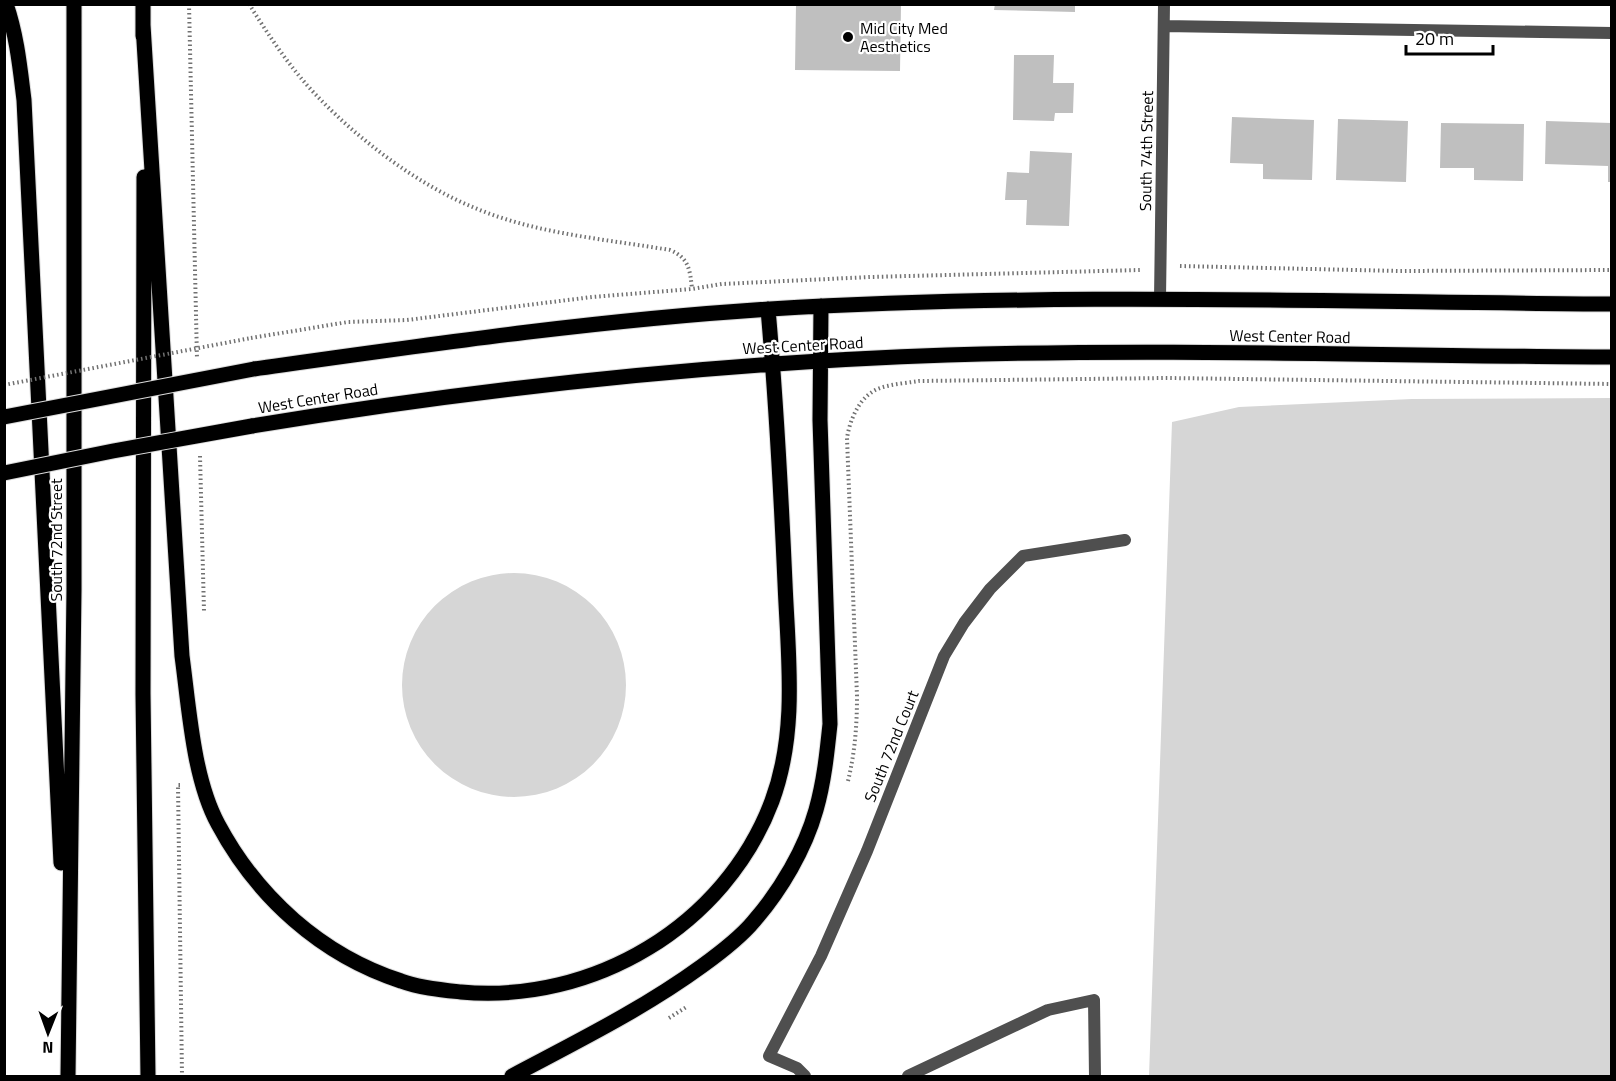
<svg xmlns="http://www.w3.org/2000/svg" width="1616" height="1081" viewBox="0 0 1616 1081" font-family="'Titillium Web',sans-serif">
	<rect width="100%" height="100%" fill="#fff"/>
	<path fill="#d6d6d6" d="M1611,398v678h-462l23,-654 67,-15 173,-8z
		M402 685a112 112 0 1 1 224 0a112 112 0 1 1-224 0Z"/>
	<path fill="#bfbfbf" d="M796,4h105l-1,67 -105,-1z
		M995,4h80v8l-81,-2z
		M1014,55h40l-1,28h21l-1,30h-18l-1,8 -41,-1z
		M1232,117l82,3 -2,60 -49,-1v-15l-33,-1z
		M1338,119l70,2 -2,61 -70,-2z
		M1546,121l65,2 1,59h-4v-16l-63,-2z
		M1441,123l83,1 -1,57 -49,-1v-12h-34z
		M1030,151l42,2 -3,73 -43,-1 1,-25h-22l2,-28 22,1z"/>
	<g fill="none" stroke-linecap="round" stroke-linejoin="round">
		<g stroke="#dbdbdb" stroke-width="17">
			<path id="primary" d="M6,4c11,32 14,64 18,96l37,763
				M143,25l39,631c7,51 11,122 36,168 39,73 103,131 183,157 19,7 41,9 60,11 132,12 264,-66 311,-191 26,-70 16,-145 13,-218 -4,-91 -9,-183 -17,-274
				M143,36v-32
				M144,177l-1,517 5,382
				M254,369c171,-24 343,-49 516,-60 280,-17 561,-7 842,-5
				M252,426c230,-38 462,-63 695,-71 221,-7 443,1 665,2
				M68,1076l6,-486v-586
				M512,1076c64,-34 131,-67 190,-110 18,-13 38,-28 52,-45 27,-31 51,-72 62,-111 8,-28 11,-57 14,-86l-10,-304 1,-114"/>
		</g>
		<path stroke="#717171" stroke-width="4" stroke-dasharray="1.5 3" stroke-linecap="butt" d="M189,4l8,355
			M249,4c20,32 42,65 68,92 42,44 101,89 158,112 62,26 130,31 195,42 19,8 20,20 22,39
			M1180,266l219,5 213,-1
			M251,338l97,-16 59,-2 185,-23 100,-8 30,-5 148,-7 270,-7
			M200,456l4,155
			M848,781c7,-29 9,-56 9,-85l-10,-258c3,-19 13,-43 33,-50 12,-4 27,-5 39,-7l248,-3 445,6
			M180,785h-2l4,291
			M669,1018l19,-12"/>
		<path stroke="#4f4f4f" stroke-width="12" d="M908,1076l140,-66 46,-10 1,76"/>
		<path stroke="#4f4f4f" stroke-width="12" d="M1164,26l448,7
			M1160,299l4,-295
			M805,1076l-8,-8 -28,-12 52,-100 46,-105 77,-195 20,-33 26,-34 33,-33 102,-16"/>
		<use href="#primary" stroke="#000" stroke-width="15"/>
		<g stroke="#dbdbdb" stroke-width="17" stroke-linecap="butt">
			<path id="primary-bridge" d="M4,417l250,-48
				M4,473l109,-22 139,-25"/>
		</g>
		<path stroke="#717171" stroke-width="4" stroke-dasharray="1.5 3" stroke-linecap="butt" d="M4,385l247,-47"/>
		<use href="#primary-bridge" stroke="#000" stroke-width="15"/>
	</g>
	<circle fill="#000" stroke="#fff" stroke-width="2" cx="848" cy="37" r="6"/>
	<g text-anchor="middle" stroke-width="4.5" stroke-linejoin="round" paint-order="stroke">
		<g font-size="16" fill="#000" stroke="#fff" text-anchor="start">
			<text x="860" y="34">Mid City Med<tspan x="860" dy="18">Aesthetics</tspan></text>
		</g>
		<g font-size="16" fill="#000" stroke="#fff">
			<text transform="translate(1146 151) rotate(-89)" y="6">South 74th Street</text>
			<text transform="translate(1290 336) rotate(1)" y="6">West Center Road</text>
			<text transform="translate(803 345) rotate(-3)" y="6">West Center Road</text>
			<text transform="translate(318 398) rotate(-9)" y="6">West Center Road</text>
			<text transform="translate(56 540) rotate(-90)" y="6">South 72nd Street</text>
			<text transform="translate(891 746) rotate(-68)" y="6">South 72nd Court</text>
		</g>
	</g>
	<rect width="1616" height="1081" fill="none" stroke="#000000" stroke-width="12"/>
	<g transform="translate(48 1033) rotate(181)" stroke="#ffffff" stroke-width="4.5" paint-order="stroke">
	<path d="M0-4.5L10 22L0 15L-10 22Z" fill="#000000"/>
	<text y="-9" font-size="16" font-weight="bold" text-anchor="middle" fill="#000000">N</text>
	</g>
	<path d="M1406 45v9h87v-9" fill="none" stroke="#000000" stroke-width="3"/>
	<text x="1415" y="45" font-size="18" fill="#000000" stroke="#ffffff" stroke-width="4.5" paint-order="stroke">20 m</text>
</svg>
